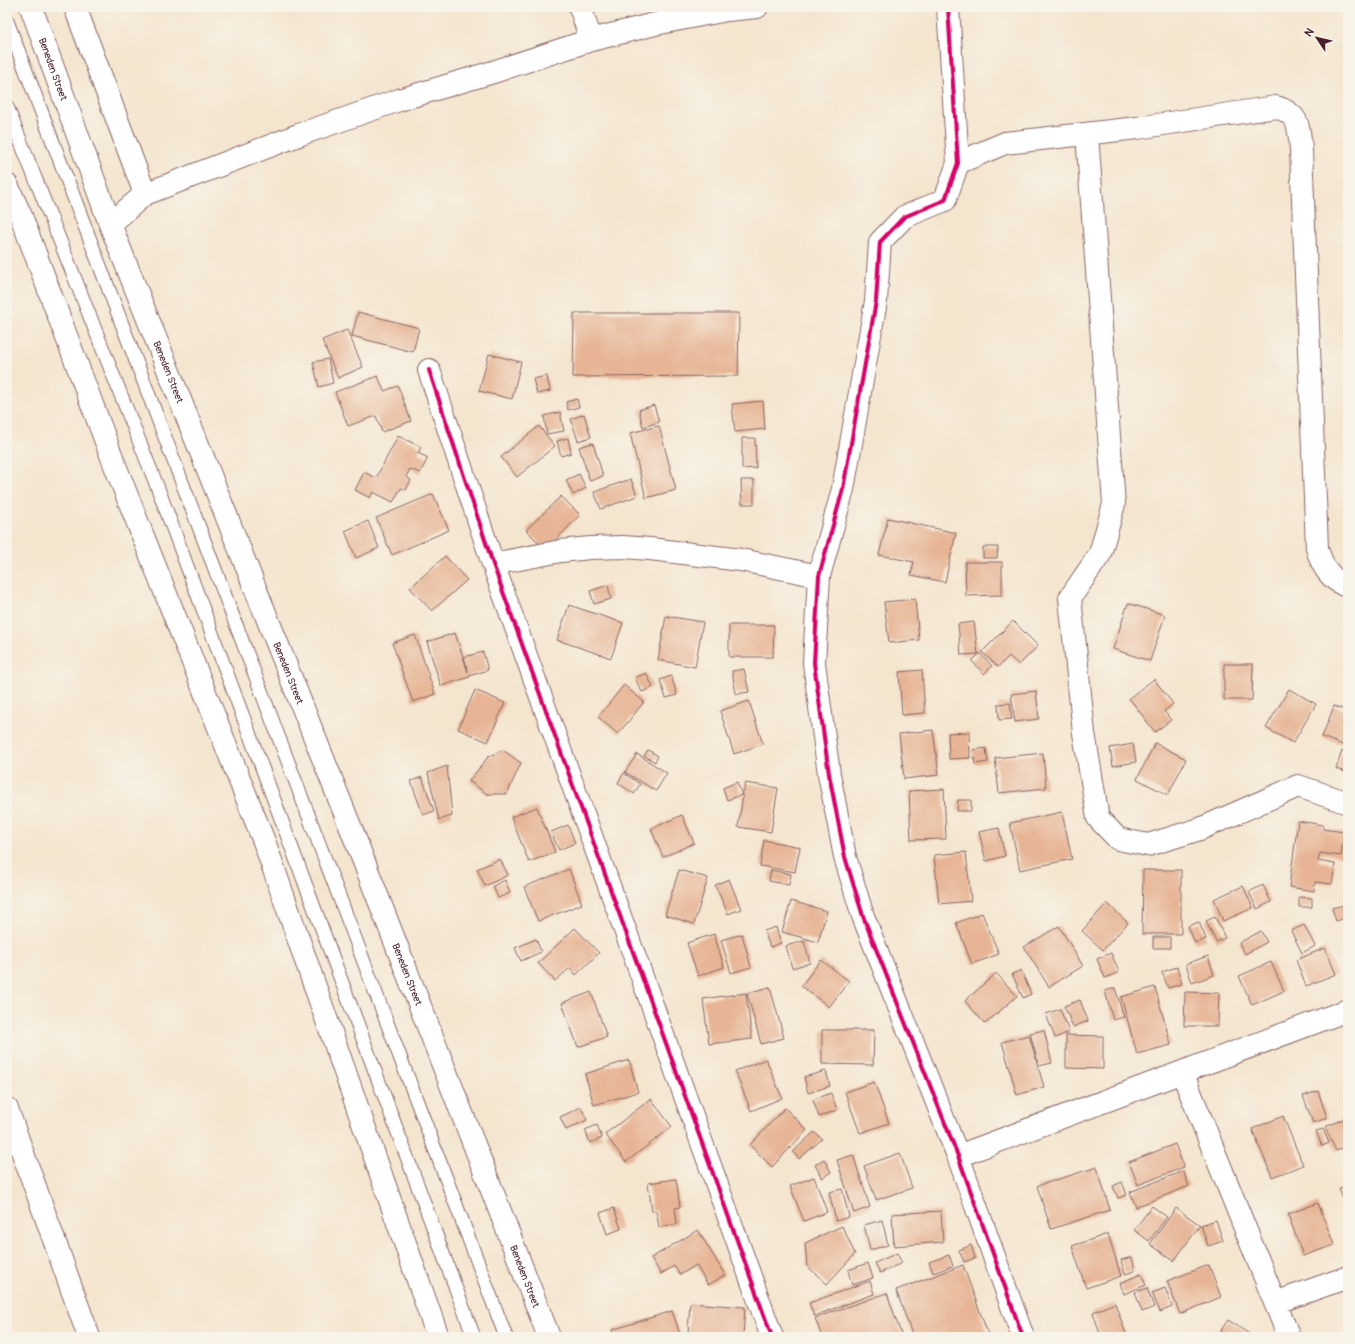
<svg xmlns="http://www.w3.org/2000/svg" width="1355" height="1344" viewBox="0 0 1355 1344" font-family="Pangolin,sans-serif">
	<rect width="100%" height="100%" fill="#f7f3e8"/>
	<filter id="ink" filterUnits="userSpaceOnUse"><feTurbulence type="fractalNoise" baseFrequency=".025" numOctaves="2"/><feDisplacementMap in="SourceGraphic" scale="8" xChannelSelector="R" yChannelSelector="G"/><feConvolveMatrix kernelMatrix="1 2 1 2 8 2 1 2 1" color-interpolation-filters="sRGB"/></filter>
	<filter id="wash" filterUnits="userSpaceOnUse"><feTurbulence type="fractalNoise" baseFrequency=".012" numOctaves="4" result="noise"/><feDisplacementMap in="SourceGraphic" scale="16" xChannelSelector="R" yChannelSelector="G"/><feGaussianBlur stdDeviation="0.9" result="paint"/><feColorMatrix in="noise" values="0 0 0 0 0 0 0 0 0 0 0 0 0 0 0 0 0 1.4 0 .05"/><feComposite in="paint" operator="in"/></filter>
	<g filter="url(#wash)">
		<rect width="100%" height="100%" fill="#f4e5cf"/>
		<g id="blocks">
			<path fill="#e7b595" d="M358,312l61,16 -6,24 -61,-16z
				M574,313h165l-1,63 -165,1z
				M347,330l16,37 -25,11 -16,-38z
				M489,354l32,8 -9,37 -33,-8z
				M328,359l5,24 -14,4 -6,-25z
				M378,376l6,15 14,-5 13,35 -29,11 -6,-16 -28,10 -13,-34z
				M547,376l3,15 -13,3 -4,-15z
				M577,399l2,8 -11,3 -2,-8z
				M763,401l2,28 -30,3 -3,-28z
				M654,405l5,17 -16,5 -4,-17z
				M560,412l4,19 -17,3 -3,-18z
				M584,414l7,23 -13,4 -7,-22z
				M539,426l16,20 -38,31 -16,-20z
				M659,426l17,64 -30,8 -16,-65z
				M398,436l23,11 -3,6 10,5 -8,15 -10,-4 -4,8 5,3 -5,10 -5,-2 -8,14 -20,-10 -3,6 -15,-8 9,-18 12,6z
				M568,438l3,15 -10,3 -4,-15z
				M742,438h13l1,30 -14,1z
				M593,443l10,33 -13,5 -11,-34z
				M579,474l7,14 -13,7 -7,-15z
				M631,479l6,17 -36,13 -7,-17z
				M741,480h13v24h-12z
				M433,494l16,36 -57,25 -16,-37z
				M561,496l19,19 -34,35 -20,-20z
				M888,518l68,15 -11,49 -34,-7 3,-13 -35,-7z
				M368,521l11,27 -23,10 -11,-27z
				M983,547h15l-1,11h-14z
				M445,556l22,24 -35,31 -22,-23z
				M965,562h37v33l-36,1z
				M608,585l3,14 -17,5 -4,-13z
				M915,599l4,41 -30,3 -5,-41z
				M1128,603l37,12 -15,46 -37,-12z
				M569,605l54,18 -12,35 -54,-18z
				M666,616l37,6 -8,45 -37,-7z
				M1013,621l25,25 -19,19 -10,-9 -11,11 -16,-15z
				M974,622l4,32 -17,1 -3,-31z
				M729,625h45l-1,32h-44z
				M455,633l13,39 -4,-15 19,-5 5,18 -19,6 1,1 -29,9 -14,-44z
				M415,635l20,59 -22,8 -21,-59z
				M980,653l12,13 -8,8 -12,-13z
				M1224,664h29l-1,36h-28z
				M744,669l5,23 -13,2 -4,-23z
				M922,670l3,43 -23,2 -3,-43z
				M646,673l7,14 -11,5 -7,-14z
				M671,676l6,19 -11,3 -6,-18z
				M1154,679l19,25 -9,7 7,9 -16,12 -26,-34z
				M624,685l20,17 -26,32 -20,-17z
				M1289,689l27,15 -23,39 -27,-15z
				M475,690l30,13 -17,39 -30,-13z
				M1036,691l3,28 -24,3 -4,-28z
				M749,701l14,43 -29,10 -14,-43z
				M1010,703l2,16 -13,1 -1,-16z
				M1334,706l14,5v36l-26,-10z
				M933,730l6,45 -35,4 -5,-45z
				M969,732l1,26 -21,1 -1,-26z
				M1155,743l31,16 -18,36 -31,-16z
				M1133,744l3,18 -23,4 -3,-18z
				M986,748l2,14 -13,2 -2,-14z
				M503,750l18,13 -14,31h-20l-18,-13 19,-24z
				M648,750l10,6 -3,6 -11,-6z
				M1342,751l6,3v19l-12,-4z
				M1043,753l3,35 -47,5 -4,-35z
				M637,754l30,19 -11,18 -31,-19z
				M447,766l5,50 -13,4 -11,-47z
				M624,773l16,11 -6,10 -16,-11z
				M422,777l12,34 -11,4 -12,-34z
				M737,782l5,13 -15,5 -4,-12z
				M745,783l33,5 -7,44 -33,-5z
				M944,789l2,50 -35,1 -2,-49z
				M958,800h13v11h-14z
				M537,807l18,45 -26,10 -18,-45z
				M1062,812l10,47 -52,11 -10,-47z
				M682,815l12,28 -31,14 -12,-28z
				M1298,821l25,4v4l21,3 -3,24 -21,-3 -2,8 17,3 -3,20 -17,-2 -1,9 -25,-4z
				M568,825l7,18 -16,7 -8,-18z
				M999,828l6,28 -19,5 -7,-29z
				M764,840l36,7 -5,25 -35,-6z
				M966,852l5,49 -32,3 -5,-49z
				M500,859l8,16 -23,11 -8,-17z
				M569,869l13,35 -44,17 -14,-34z
				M679,870l29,8 -14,46 -29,-9z
				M771,870l20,4 -2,11 -20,-4z
				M1143,870h38v64h-39z
				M729,879l12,30 -13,5 -13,-29z
				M505,880l5,13 -12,5 -5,-12z
				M1263,885l8,17 -14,7 -8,-17z
				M1243,886l10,22 -30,13 -9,-22z
				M1299,897l13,1v9h-13z
				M791,901l36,10 -9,31 -36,-10z
				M1107,903l21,20 -25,27 -21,-19z
				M1344,905l4,12 -12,4 -4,-13z
				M982,913l17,41 -27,10 -16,-41z
				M1215,917l10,21 -9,4 -10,-21z
				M1199,922l7,17 -11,4 -7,-17z
				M1304,925l11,21 -13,7 -11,-22z
				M1059,926l24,40 -34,21 -25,-40z
				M776,927l5,16 -11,4 -6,-16z
				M575,928l24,25 -23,22 -6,-7 -15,13 -17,-18z
				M1261,931l6,11 -22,12 -6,-11z
				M714,934l10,33 -26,9 -11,-33z
				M742,934l9,33 -20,6 -10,-33z
				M1153,937h17v11h-17z
				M536,939l5,13 -20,9 -6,-13z
				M804,941l6,22 -18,5 -6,-22z
				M1325,948l11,26 -30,12 -10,-26z
				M1111,953l8,19 -14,6 -8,-19z
				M1208,956l6,19 -22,8 -6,-19z
				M821,960l28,21 -20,26 -28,-21z
				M1271,962l13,29 -32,14 -13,-29z
				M1177,967l5,17 -14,4 -6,-16z
				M1021,970l10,24 -8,4 -11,-24z
				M996,973l21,23 -32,28 -20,-23z
				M770,987l14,51 -23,6 -14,-51z
				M1155,987l16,58 -34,9 -16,-57z
				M1115,988l9,29 -11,3 -8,-29z
				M591,992l16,45 -29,10 -16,-44z
				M1185,992l34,1 -1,33h-34z
				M746,993l6,46 -43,5 -6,-45z
				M1080,1000l8,21 -15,6 -9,-21z
				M1060,1009l9,23 -14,6 -9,-24z
				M822,1030h52l-1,35 -51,-1z
				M1044,1030l8,33 -13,3 -9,-33z
				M1029,1035l15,52 -27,8 -15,-53z
				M1066,1035l37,1v33l-37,-1z
				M766,1059l16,39 -31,13 -16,-40z
				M629,1060l9,32 -44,13 -9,-31z
				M826,1071l4,15 -22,7 -4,-16z
				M874,1082l15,41 -29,10 -15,-41z
				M1318,1091l9,27 -14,5 -10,-27z
				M831,1093l6,17 -18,7 -6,-17z
				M651,1099l21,28 -46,35 -21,-28z
				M581,1107l6,13 -21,10 -6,-13z
				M785,1108l22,22 -35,37 -22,-22z
				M1283,1116l20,49 -31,12 -20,-48z
				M1348,1117v29l-12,5 -11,-24z
				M597,1125l5,13 -12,5 -5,-13z
				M1323,1129l6,14 -7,3 -6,-15z
				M814,1132l8,7 -23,20 -6,-7z
				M1175,1144l9,23 -46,18 -9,-23z
				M900,1153l12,35 -36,12 -12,-34z
				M853,1155l17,52 -16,6 -17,-53z
				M824,1159l7,13 -9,6 -7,-13z
				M1097,1167l13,43 -59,19 -14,-43z
				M1183,1171l6,15 -53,21 -6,-15z
				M814,1177l13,35 -23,9 -14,-35z
				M676,1179l4,28 -5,1 2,16 -18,3 -3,-16h-4l-4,-28z
				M1122,1182l5,13 -9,3 -5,-12z
				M1348,1186v26l-9,-23z
				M842,1189l7,28 -13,4 -7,-29z
				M1318,1203l16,42 -31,11 -15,-42z
				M1152,1206l15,11 -18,24 -15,-11z
				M614,1208l7,21 -14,5 -7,-21z
				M1176,1208l24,17 -26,36 -24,-17z
				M941,1211l2,31 -49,4 -2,-32z
				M882,1220l6,25 -18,5 -6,-25z
				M1216,1220l7,21 -15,5 -7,-21z
				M842,1226l13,28 -28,30 -20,-18 -2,-23z
				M698,1230l27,45 -17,10 -12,-20 -16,10 -6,-9 -13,8 -10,-16z
				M1108,1234l13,42 -35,12 -14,-42z
				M971,1245l4,13 -11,4 -5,-12z
				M897,1253l5,10 -22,10 -5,-10z
				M949,1255l4,11 -20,7 -4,-11z
				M1132,1257l3,14 -10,3 -4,-14z
				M868,1263l5,15 -21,7 -4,-15z
				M963,1265l26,72h-76l-17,-47z
				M1209,1265l12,32 -41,17 -13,-33z
				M1141,1274l5,11 -22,9 -4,-11z
				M870,1281l4,13 -60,22 -5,-13z
				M1147,1288l7,19 -12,5 -7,-20z
				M1165,1288l7,19 -12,5 -8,-19z
				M887,1293l15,44h-80l-7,-19z
				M690,1303l55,4 -2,30 -55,-4z
				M1115,1303l12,34h-14v-2l-6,2h-6l-8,-25z
				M672,1311l9,26h-67l-2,-7z
				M1228,1320l26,17h-38z"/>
		</g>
	</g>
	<g filter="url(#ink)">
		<use href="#blocks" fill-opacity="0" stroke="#866464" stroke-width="1"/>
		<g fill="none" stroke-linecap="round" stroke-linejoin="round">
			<g stroke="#866464" stroke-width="15">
				<path id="lane" d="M7,21l442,1165 57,151
					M7,107l152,384 315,846"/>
			</g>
			<g stroke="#866464" stroke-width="24">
				<path id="street" d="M75,7l70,187
					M580,7l11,33
					M948,7l10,156 -13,37 -41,17 -24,25 -4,59 -33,188 -24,87 -5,87 15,111 16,83 18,59 95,240 65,181
					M1087,134l27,370 -14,50 -30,44 14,135 14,85 20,21 30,6 52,-16 98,-43 50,17
					M958,163l47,-20 132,-15 139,-21c24,7 23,21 25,43l16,398c5,19 13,31 31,39
					M110,224l35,-30 156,-60 98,-34 94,-28 98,-32 64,-16 72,-14 30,-3
					M429,370l64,194 279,773
					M493,564l68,-13 29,-3 33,-1 27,2 91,11 78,16
					M1182,1072l107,265
					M7,1109l82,228
					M958,1156l390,-146
					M1275,1303l73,-26"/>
			</g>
			<g stroke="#866464" stroke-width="24">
				<g id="secondary">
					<path id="s1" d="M31,7l79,217 242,607 197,506"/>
					<path d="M7,185l14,31 95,252 149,376 173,493"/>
				</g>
			</g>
			<use href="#lane" stroke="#fff" stroke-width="13"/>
			<use href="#street" stroke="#fff" stroke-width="22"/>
			<use href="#secondary" stroke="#fff" stroke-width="22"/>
			<g stroke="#f7f3e8" stroke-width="6">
				<path id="cycleway" d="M948,7l10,156 -13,37 -41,17 -24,25 -4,59 -33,188 -24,87 -5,87 15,111 16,83 18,59 95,240 65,181
					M429,370l64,194 279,773"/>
			</g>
			<use href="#cycleway" stroke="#d6006c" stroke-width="4"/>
		</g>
	</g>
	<g text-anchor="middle" stroke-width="3.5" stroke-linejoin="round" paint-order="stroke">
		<g font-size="10" fill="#4a1f2b" stroke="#f7f3e8">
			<text dy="4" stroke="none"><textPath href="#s1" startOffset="66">Beneden Street</textPath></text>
			<text dy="4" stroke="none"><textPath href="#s1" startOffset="390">Beneden Street</textPath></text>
			<text dy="4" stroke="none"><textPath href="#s1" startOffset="714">Beneden Street</textPath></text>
			<text dy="4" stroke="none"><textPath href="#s1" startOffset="1038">Beneden Street</textPath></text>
			<text dy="4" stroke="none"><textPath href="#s1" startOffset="1362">Beneden Street</textPath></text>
		</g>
	</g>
	<rect width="1355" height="1344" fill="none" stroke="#f7f3e8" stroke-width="24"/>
	<g transform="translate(1317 38) rotate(305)" stroke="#f7f3e8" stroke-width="3" paint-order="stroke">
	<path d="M0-3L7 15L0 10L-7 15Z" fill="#4a1f2b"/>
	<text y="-6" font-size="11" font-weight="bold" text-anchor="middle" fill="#4a1f2b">N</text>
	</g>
</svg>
